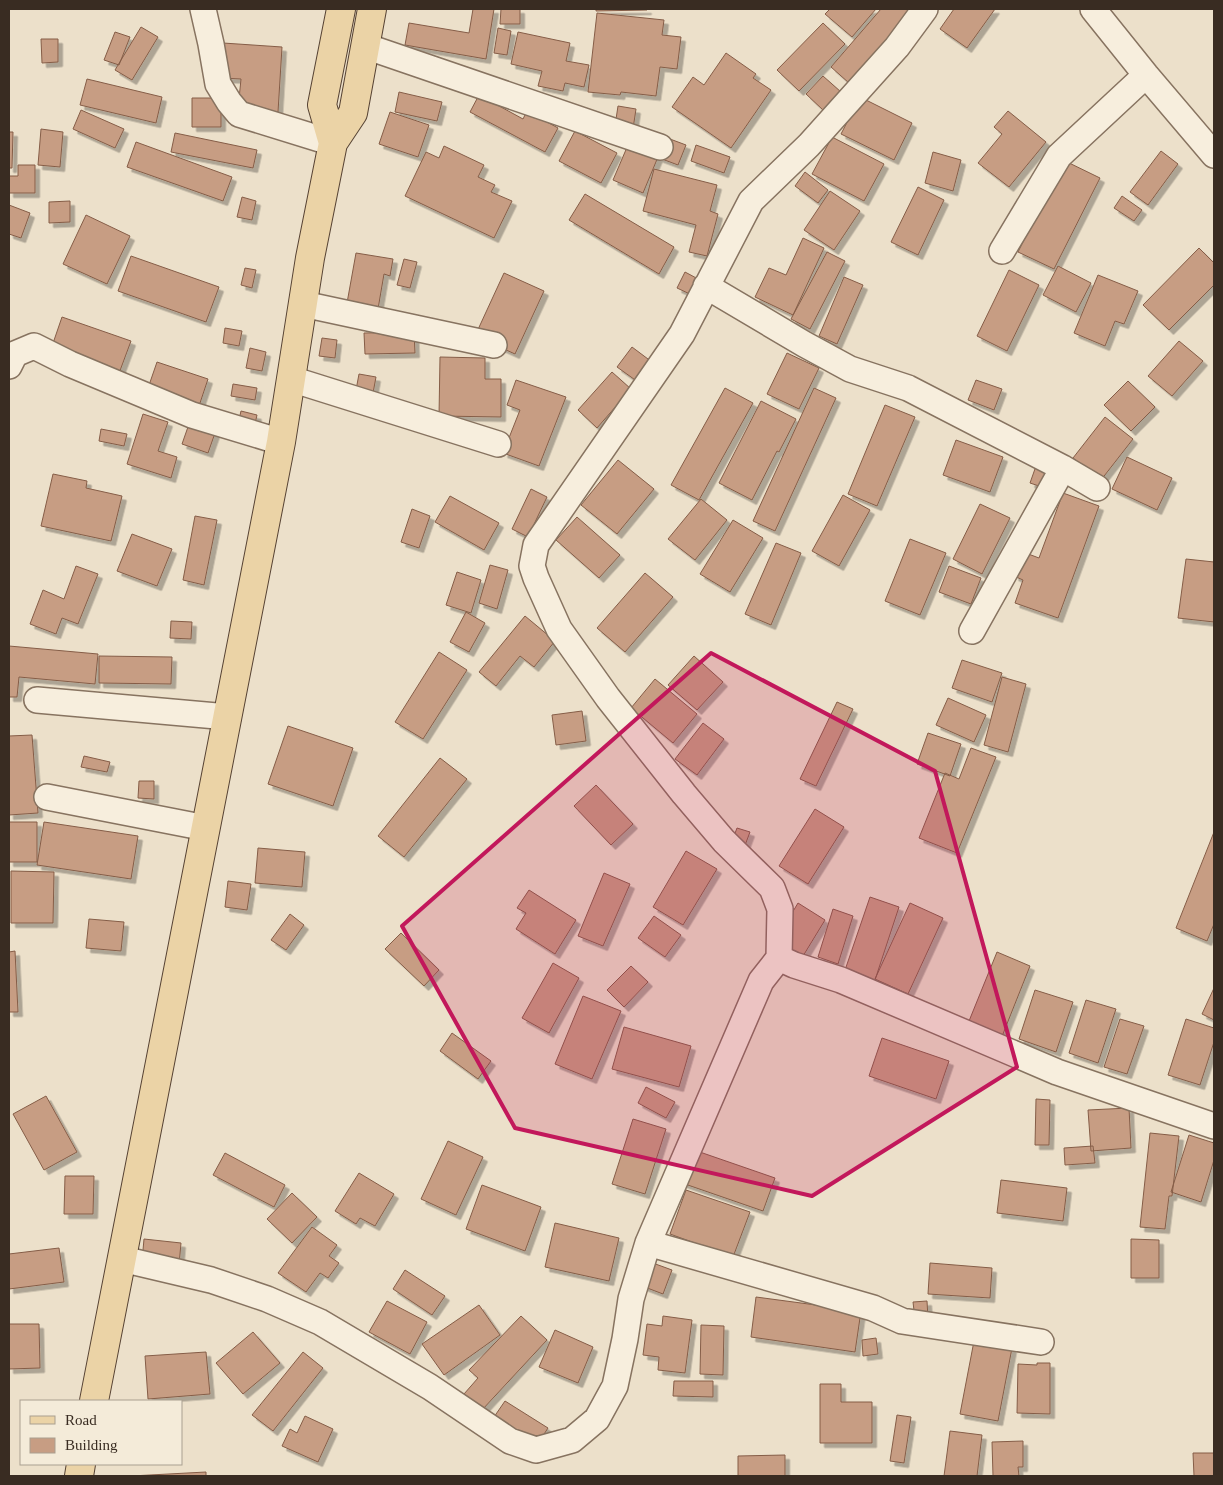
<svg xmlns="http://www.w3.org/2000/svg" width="1223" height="1485" viewBox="0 0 1223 1485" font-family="'Times New Roman',serif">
	<defs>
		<filter id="shadow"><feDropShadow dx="4.5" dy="4.5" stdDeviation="0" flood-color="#0004"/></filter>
	</defs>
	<rect width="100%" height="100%" fill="#ece0ca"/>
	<path fill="#c79d83" stroke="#855d47" filter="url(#shadow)" d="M473,9h21l-8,50 -81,-14 4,-22 60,10z
		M501,9h19v15h-20z
		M596,9h51v1l-51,1z
		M830,9h46l-24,28 -27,-23z
		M881,9h32l-64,74 -18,-16z
		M954,9h41l-28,39 -27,-19z
		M597,13l67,7 -2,15 19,2 -4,32 -17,-2 -4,29 -35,-4 -1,3 -32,-3z
		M823,23l22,21 -46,47 -22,-21z
		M141,27l17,10 -26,43 -17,-10z
		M498,28l13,3 -4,24 -13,-2z
		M115,32l15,5 -11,28 -15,-5z
		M518,32l52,11 -4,18 23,4 -5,22 -19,-4 -2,8 -25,-5 4,-15 -31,-7z
		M41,39h17v23l-16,1z
		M223,43l59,4 -4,65 -40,-3 3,-30 -20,-1z
		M726,53l30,21 -3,4 18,12 -40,58 -59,-41 21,-30 11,8z
		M823,76l18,16 -18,18 -17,-16z
		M87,79l75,18 -6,26 -76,-18z
		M399,92l43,10 -5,19 -42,-9z
		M479,95l44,24 4,-8 31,17 -13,24 -75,-40z
		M860,97l52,26 -18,37 -53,-26z
		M192,98h29v29h-29z
		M618,106l18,3 -5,33 -18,-3z
		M81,110l43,19 -9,19 -42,-19z
		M1008,111l38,31 -37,45 -31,-24 24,-29 -8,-7z
		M390,112l39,13 -11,32 -39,-13z
		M41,129l22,3 -3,35 -22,-2z
		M646,130l40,15 -8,20 -40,-15z
		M575,131l42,22 -16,30 -42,-22z
		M9,132h4l-1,36h-3z
		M175,133l82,17 -4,18 -82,-16z
		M832,137l52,27 -20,37 -52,-27z
		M136,142l96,35 -9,24 -96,-34z
		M628,145l30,12 -15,36 -30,-13z
		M696,145l34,12 -6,16 -33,-12z
		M444,146l40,19 -6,12 17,8 -4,7 21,9 -18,37 -89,-42 21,-44 13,6z
		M1161,151l17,13 -30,41 -18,-13z
		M933,152l28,8 -8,31 -28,-8z
		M1063,160l37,18 -46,91 -36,-17z
		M18,165h17v28h-26v-17h9z
		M654,169l63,16 -7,26 8,3 -11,42 -18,-4 7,-27 -53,-14z
		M805,172l23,18 -10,13 -23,-17z
		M918,187l26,13 -26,55 -27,-13z
		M830,191l30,20 -26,39 -30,-20z
		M585,194l89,53 -15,27 -90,-54z
		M1122,196l20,14 -8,11 -20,-13z
		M242,197l14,4 -4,19 -15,-3z
		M70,201v21l-21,1v-21z
		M9,205l21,8 -9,25 -12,-4z
		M86,215l44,21 -23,48 -44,-20z
		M803,238l21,10 -31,67 -38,-18 14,-29 17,7z
		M1199,248l15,15v22l-45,45 -26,-25z
		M827,252l18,9 -35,68 -19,-10z
		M356,253l37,6 -3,17 -6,-2 -6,35 -31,-6z
		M131,256l88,31 -13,35 -88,-31z
		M404,259l13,3 -7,26 -13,-3z
		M1058,266l33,17 -15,29 -33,-17z
		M245,268l11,2 -4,18 -11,-3z
		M1009,270l30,15 -32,66 -30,-15z
		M685,272l15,8 -8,15 -15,-7z
		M504,273l40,18 -29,63 -40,-18z
		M1098,275l40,16 -14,33 -9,-3 -10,25 -31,-13z
		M844,277l19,8 -26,59 -18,-8z
		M62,317l69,24 -13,35 -68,-24z
		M225,328l17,3 -3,15 -16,-3z
		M414,332l1,21 -50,1 -1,-21z
		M322,338l15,2 -2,18 -16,-2z
		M1179,341l24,20 -31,35 -24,-20z
		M632,347l20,15 -14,20 -21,-15z
		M250,348l16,4 -4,19 -16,-3z
		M787,353l32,15 -20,41 -32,-15z
		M440,357l45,1v21h16v38l-62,-1z
		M157,362l51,17 -10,30 -51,-18z
		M612,372l19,17 -34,39 -19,-18z
		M359,374l17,3 -3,16 -17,-3z
		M516,380l50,17 -27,69 -36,-13 17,-43 -13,-5z
		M976,380l26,9 -8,21 -26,-10z
		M1128,381l27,26 -24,24 -27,-26z
		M233,384l24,4 -2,12 -24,-4z
		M725,388l28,15 -54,97 -28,-15z
		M814,388l22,10 -61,133 -22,-10z
		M761,401l35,18 -17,33 -2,-1 -25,49 -33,-17z
		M885,405l30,12 -38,89 -29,-12z
		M241,411l16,4 -3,13 -16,-4z
		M143,414l25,8 -10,29 19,6 -6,21 -44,-14z
		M1105,417l28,22 -32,41 -28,-22z
		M189,424l26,9 -7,20 -26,-9z
		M101,429l26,5 -3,12 -25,-5z
		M956,440l47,17 -13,35 -47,-17z
		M1127,457l45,21 -15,32 -45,-21z
		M618,460l36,29 -37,45 -36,-29z
		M1036,466l12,4 -6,17 -12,-4z
		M53,474l34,7 -1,7 36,8 -11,45 -70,-15z
		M531,489l16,8 -19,40 -16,-8z
		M1063,493l36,13 -41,112 -43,-15 8,-23 -9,-4 9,-24 16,6z
		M843,495l27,15 -31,56 -27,-15z
		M450,496l49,27 -15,27 -49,-28z
		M701,499l26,21 -32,40 -27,-21z
		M980,504l30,14 -28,56 -29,-15z
		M412,509l18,7 -11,32 -18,-6z
		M195,516l22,4 -13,65 -21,-5z
		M577,517l43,38 -21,23 -43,-38z
		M733,520l30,18 -33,54 -30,-18z
		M132,534l40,15 -15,37 -40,-15z
		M910,539l36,14 -26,62 -35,-14z
		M776,543l25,10 -30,72 -26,-11z
		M1186,559l28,3v60l-36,-4z
		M490,565l18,5 -11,39 -18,-6z
		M76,566l22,8 -20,50 -16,-6 -6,16 -26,-10 13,-34 21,9z
		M949,566l32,12 -10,26 -32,-12z
		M457,572l24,8 -10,33 -25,-8z
		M645,573l28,24 -48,55 -28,-24z
		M466,612l19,11 -16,29 -19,-10z
		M525,616l30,25 -21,26 -14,-11 -24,30 -17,-14z
		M171,621l21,1 -1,17 -21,-1z
		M9,646l89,8 -3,30 -76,-7 -2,20h-8z
		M439,652l28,18 -44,69 -28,-17z
		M99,656l73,1 -1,27 -72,-1z
		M694,656l29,26 -26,28 -29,-25z
		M962,660l40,13 -10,29 -40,-14z
		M1002,677l24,7 -18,68 -24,-7z
		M655,679l42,35 -24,29 -42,-35z
		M948,698l38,17 -12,27 -38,-17z
		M837,702l16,7 -37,77 -16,-7z
		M582,711l4,30 -30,4 -4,-30z
		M703,723l21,16 -27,36 -22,-16z
		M288,726l65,22 -20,58 -65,-22z
		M928,733l33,11 -11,32 -33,-12z
		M32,735l6,78 -29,2v-79z
		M971,748l25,9 -39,96 -38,-15 26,-65 14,6z
		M84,756l26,6 -3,10 -26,-5z
		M440,758l27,21 -63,78 -26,-21z
		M139,781h15v18l-16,-1z
		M596,785l37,39 -22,21 -37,-39z
		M815,809l29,18 -36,57 -29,-18z
		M9,822h28v40h-28z
		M44,822l94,14 -7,43 -94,-14z
		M737,828l13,4 -6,16 -13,-4z
		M1214,832v92l-7,17 -31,-13z
		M258,848l47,4 -3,35 -47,-4z
		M686,851l31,18 -34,56 -30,-18z
		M11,871l43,1 -1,51h-42z
		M604,873l26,11 -27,62 -25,-10z
		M228,881l23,3 -4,26 -22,-3z
		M529,890l47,30 -21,34 -39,-25 10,-16 -9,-5z
		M870,897l29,10 -26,79 -30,-10z
		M798,903l27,17 -25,41 -27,-16z
		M910,903l33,15 -35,76 -33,-15z
		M833,909l20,7 -15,48 -20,-7z
		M290,914l14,11 -18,25 -15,-10z
		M654,916l27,19 -16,22 -27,-19z
		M89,919l35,3 -3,29 -35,-3z
		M401,933l38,37 -15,16 -39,-37z
		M15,951l3,61h-9v-60z
		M997,952l33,14 -29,73 -34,-13z
		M553,963l26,15 -30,55 -27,-15z
		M631,966l17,16 -24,25 -17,-17z
		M1214,988v32l-12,-6z
		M1035,990l38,12 -17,50 -37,-13z
		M583,996l38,15 -29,68 -37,-15z
		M1086,1000l30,9 -18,54 -29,-10z
		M1120,1019l24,7 -17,48 -23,-7z
		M1186,1019l28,9v14l-14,43 -32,-10z
		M624,1027l67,19 -12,41 -67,-18z
		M452,1033l39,28 -13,18 -38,-28z
		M882,1038l67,23 -13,38 -67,-23z
		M646,1087l29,15 -9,16 -28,-15z
		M46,1096l31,56 -33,18 -31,-56z
		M1036,1099l14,1 -1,45h-14z
		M1129,1108l2,40 -40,3 -3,-41z
		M633,1119l33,10 -21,65 -33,-10z
		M1150,1133l29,3 -7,60h-3l-4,33 -25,-2z
		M1189,1135l25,8v17l-13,42 -30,-10z
		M448,1141l35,16 -27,58 -35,-16z
		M1093,1146l2,17 -30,2 -1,-17z
		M694,1150l81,28 -12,33 -81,-28z
		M225,1153l60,32 -11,22 -61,-32z
		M359,1173l35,21 -19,32 -15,-8 -4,6 -21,-13z
		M65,1176h29l-1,38h-29z
		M1001,1180l66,8 -4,33 -66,-8z
		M482,1185l59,22 -16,44 -59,-22z
		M686,1190l64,22 -17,45 -63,-23z
		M292,1193l25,24 -25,26 -25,-24z
		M555,1223l64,15 -10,43 -64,-14z
		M312,1227l25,18 -8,11 10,7 -11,15 -8,-5 -14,19 -28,-19z
		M144,1239l37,4 -2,22 -37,-4z
		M1131,1239l28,1v38h-28z
		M59,1248l5,34 -55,7v-35z
		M650,1262l22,8 -9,24 -21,-8z
		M930,1263l62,5 -2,30 -62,-4z
		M405,1270l40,26 -13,19 -39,-26z
		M756,1297l105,14 -6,41 -104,-15z
		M387,1301l40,21 -17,32 -41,-22z
		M927,1301l1,17 -13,1 -2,-17z
		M479,1305l21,30 -56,40 -22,-31z
		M521,1316l26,24 -65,70 -18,-16 14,-16 -9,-8z
		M663,1316l29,4 -7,53 -27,-3 1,-13 -16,-2 4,-31 15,2z
		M9,1324h30l1,44 -31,1z
		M701,1325l23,1 -1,49 -23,-1z
		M555,1330l38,17 -15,36 -39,-16z
		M253,1332l27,31 -37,31 -27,-31z
		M876,1338l2,16 -15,2 -1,-16z
		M974,1341l38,7 -14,73 -38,-7z
		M206,1352l4,42 -62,5 -3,-43z
		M303,1352l20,16 -50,63 -21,-16z
		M1037,1363h13v51l-33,-1 1,-49 19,1z
		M674,1381h39v16l-40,-1z
		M820,1384h21v18h31v41h-52z
		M505,1401l43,27 -11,17 -43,-28z
		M897,1415l14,2 -7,46 -14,-2z
		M305,1416l28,13 -15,33 -36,-16 8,-17 7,4z
		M950,1431l32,4 -5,41h-33z
		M1023,1441v26h-5l1,9h-26l-1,-34z
		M1193,1453h21v23h-20z
		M785,1455v21h-47v-20z
		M206,1472v4h-75z"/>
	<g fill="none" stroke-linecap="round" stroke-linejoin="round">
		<g stroke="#877360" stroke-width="28">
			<path id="minor" d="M203,9l8,35 7,40 11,18 10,12 94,29
				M1093,9l53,66 68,80
				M365,46l295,101
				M1002,251l57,-95 87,-81
				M706,286l98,58 46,25 58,19 155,80 34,20
				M303,304l191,41
				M9,366l6,-12 19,-8 36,18 122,51 89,27
				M291,379l207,65
				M972,631l91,-163
				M37,700l191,17
				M47,797l159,31
				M779,958l15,7 47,15 216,92 157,54
				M648,1243l225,65 29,13 139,21
				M122,1259l89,21 56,19 53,23 110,65 80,54 26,9 36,-10 25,-21 18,-33 10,-47 6,-40 17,-56 113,-262 18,-23 1,-49 -8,-21 -48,-47 -40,-47 -76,-96 -49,-69 -23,-51 -4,-12 4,-21 146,-211 69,-133 58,-56 88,-98 28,-38"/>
		</g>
		<g stroke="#564233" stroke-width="30">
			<path id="major" d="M333,143l-11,-38 19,-96
				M94,1401l187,-959 29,-184 23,-115 20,-30 19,-104
				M79,1476l2,-12"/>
		</g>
		<use href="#minor" stroke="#f7eedd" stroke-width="25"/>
		<use href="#major" stroke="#ebd3a6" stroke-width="28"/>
	</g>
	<path fill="#c2185b" fill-opacity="0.2" stroke="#c2185b" stroke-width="4" stroke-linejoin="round" d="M711,653l224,118 82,296 -205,129 -297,-68 -113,-202z"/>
	<rect width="1223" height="1485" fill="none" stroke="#392c22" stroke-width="20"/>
	<rect x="20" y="1400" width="162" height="65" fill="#f4ebd9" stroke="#a99f90"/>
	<rect x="30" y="1416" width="25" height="8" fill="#ebd3a6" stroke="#a99f90"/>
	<text x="65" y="1425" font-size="15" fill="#392c22">Road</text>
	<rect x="30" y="1438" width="25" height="15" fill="#c79d83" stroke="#a99f90"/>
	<text x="65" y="1450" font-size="15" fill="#392c22">Building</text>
</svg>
